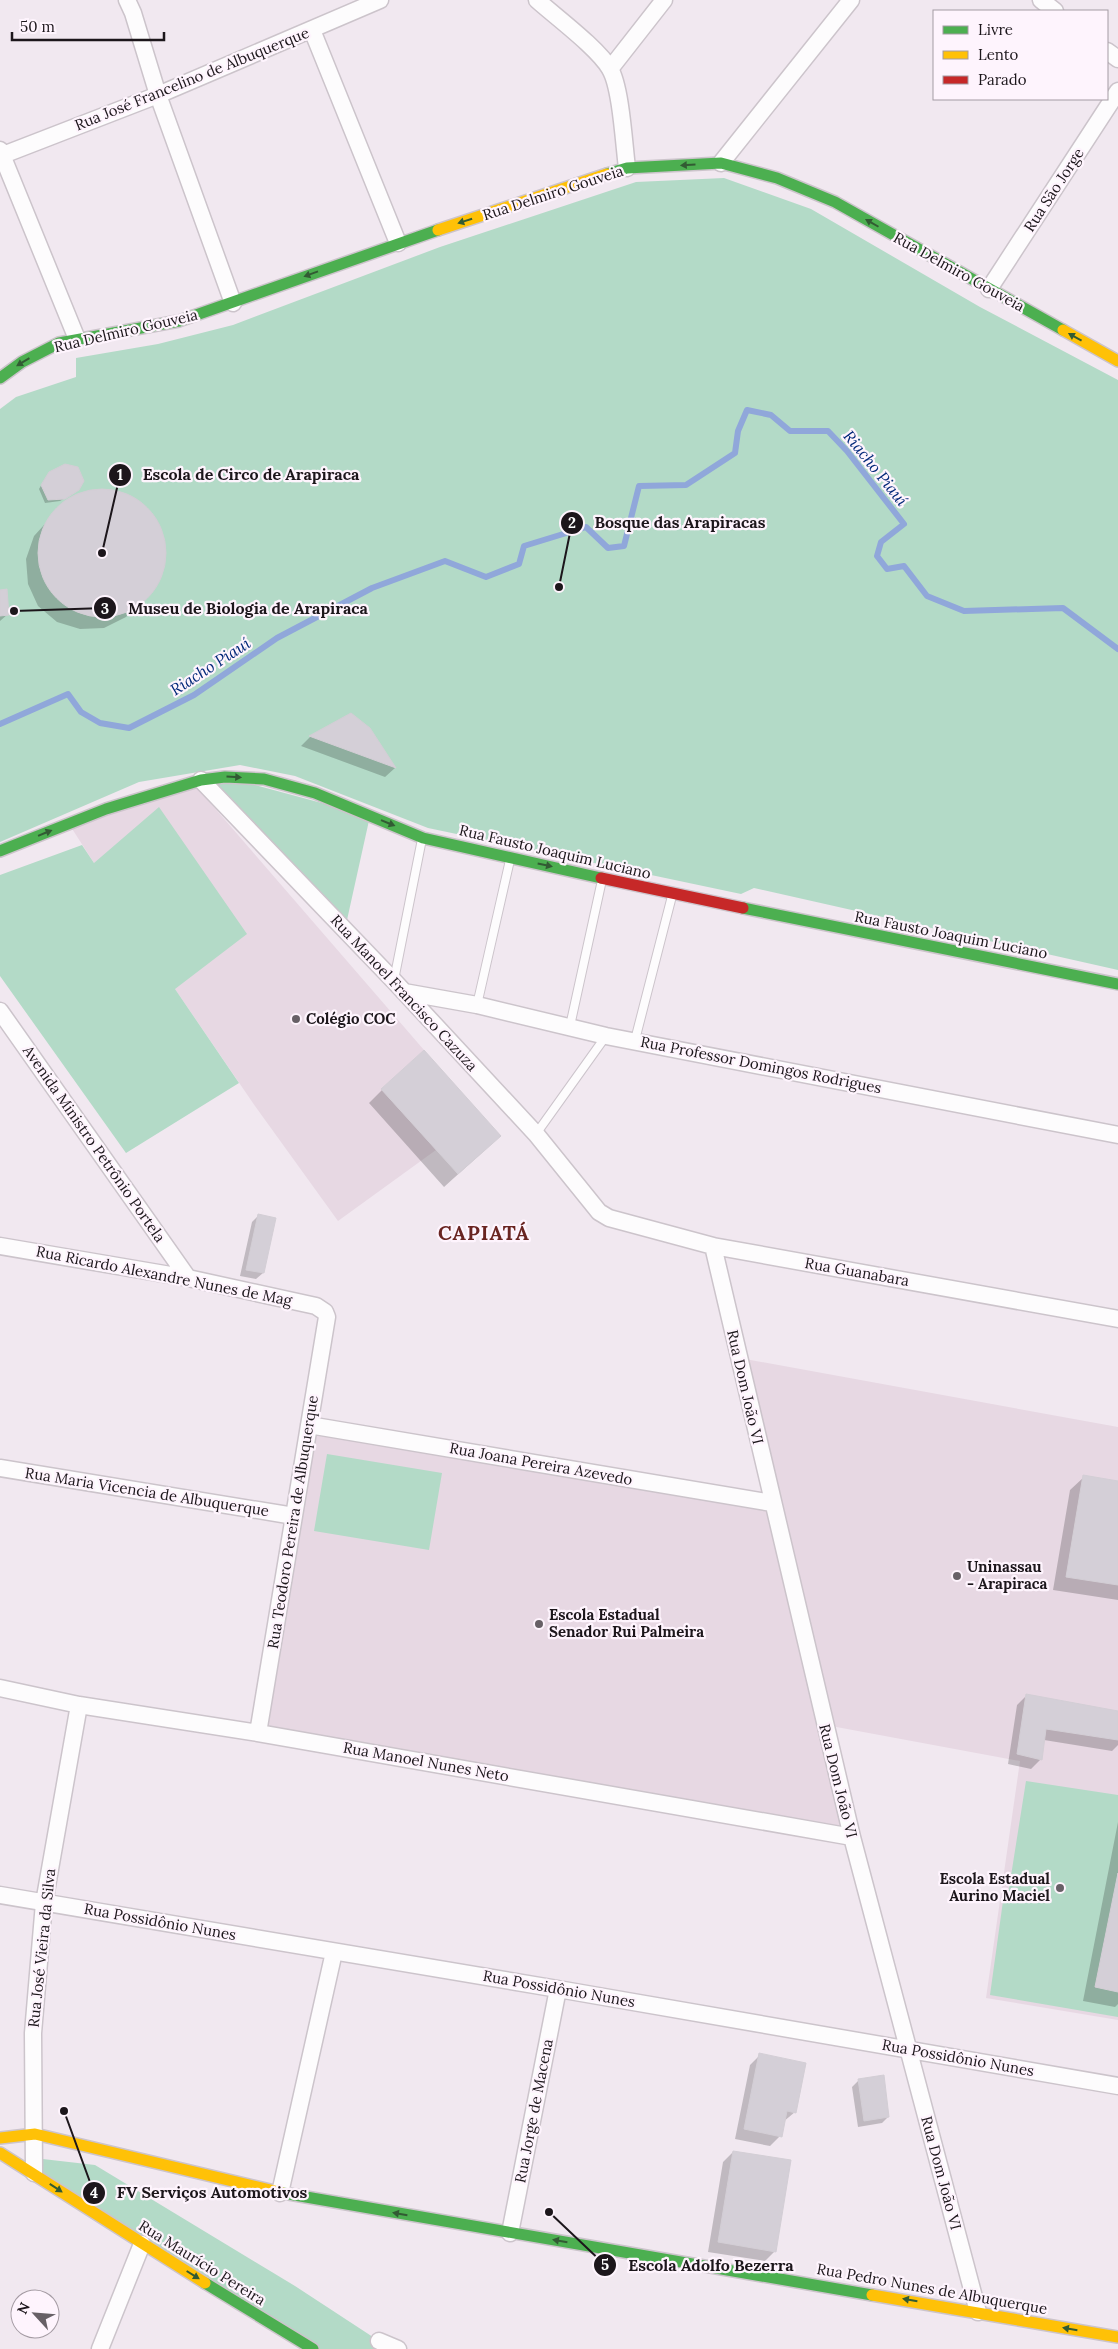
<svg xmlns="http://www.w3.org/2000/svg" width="1118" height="2349" viewBox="0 0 1118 2349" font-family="Lora,serif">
	<rect width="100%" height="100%" fill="#f1e8f0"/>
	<path fill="#e7d8e3" d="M193,783l231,267 -43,39 55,61 -98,71 -83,-115 -80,-117 -106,-165z
		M745,1359l373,68v593l-132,-22 34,-237 -189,-35z
		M309,1425l463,78 80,334 -594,-104z"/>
	<path fill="#b3dac7" d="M724,178l87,31 169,98 138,73v590l-364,-82 -13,6 -313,-66 -133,-52 -55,-11 -101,17 -139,60v-433l16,-12 60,-20v-19l82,-14 75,-19 207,-78 196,-65z
		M225,777l145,39 -25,113 -144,-149z
		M159,807l88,127 -72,55 64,94 -113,70 -126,-177v-101l82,-30 12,18z
		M327,1454l115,19 -13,77 -115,-19z
		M1026,1781l92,14v78l-23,114 23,5v25l-128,-22 13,-94h4z
		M34,2158l61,7 200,121 84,55 19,8h-85l-279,-176z"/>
	<path fill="#0003" d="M46,477l28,16 -14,8 -15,2 -6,-14z
		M110,491l24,7 18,17 11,21 1,25 -7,23 -31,33 -22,11 -24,1 -23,-7 -19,-16 -10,-22 -2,-25 8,-23 30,-33 22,-11z
		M0,592l8,22 -8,7z
		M351,715l18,14 26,39 -10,9 -84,-31 9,-9z
		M382,1090l104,59 -42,38 -75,-84z
		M258,1216l16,3 -11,54 -7,6 -16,-3 12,-54z
		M1084,1477l34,5v118l-65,-10 17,-100z
		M1027,1695l91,17v33l-6,6 -68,-11 -3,19 -10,10 -23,-5 9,-59z
		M1118,1822v182l-3,3 -32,-6z
		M760,2055l35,57 -12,10 -3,14 -10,10 -35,-7 15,-74z
		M859,2080l29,37 -6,6 -24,4 -6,-40z
		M733,2152l42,99 -10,10 -57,-9 15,-90z"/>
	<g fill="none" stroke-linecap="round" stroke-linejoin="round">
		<path stroke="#90a7da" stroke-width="6" d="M0,724l68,-30 13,18 19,11 29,5 65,-33 83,-57 95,-50 73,-27 41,16 33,-13 5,-18 62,-19 22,21 16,-2 15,-60 47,-1 49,-32 3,-22 9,-21 24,5 19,16h38l19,20 57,73 -23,18 -4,14 10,13 17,-3 23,30 37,15 99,-3 55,41"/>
	</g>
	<path fill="#d4cfd7" stroke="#d3ced5" d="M65,464l13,3 6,14 -5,9 -14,9 -17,1 -7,-15 8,-13z
		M38 553a64 64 0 1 1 128 0a64 64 0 1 1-128 0Z
		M7,589l2,26 -9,1v-26z
		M351,713l19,15 26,40 -87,-32z
		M424,1050l77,86 -43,38 -77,-85z
		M258,1214l18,4 -12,55 -18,-3z
		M1083,1475l35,6v104l-52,-8z
		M1026,1694l92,17v29l-72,-11 -4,31 -25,-6z
		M1118,1873v119l-23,-5z
		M759,2053l47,10 -10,50 -9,-2 -5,26 -38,-8z
		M884,2075l5,42 -25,4 -6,-42z
		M733,2151l58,9 -15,92 -58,-10z"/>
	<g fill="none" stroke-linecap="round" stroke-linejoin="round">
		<g stroke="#ccc4cb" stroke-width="10">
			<path id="lane" d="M394,980l28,-141
				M477,1005l33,-145
				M570,1026l32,-146
				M635,1040l37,-144
				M536,1134l70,-98"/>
		</g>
		<g stroke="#ccc4cb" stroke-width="19">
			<path id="street" d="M127,0l6,13 25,82 75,208
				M537,0c19,17 62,49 73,69 11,18 14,76 17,99
				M1041,0l14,11
				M312,30l86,213
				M1107,51l11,8
				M610,69l54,-69
				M0,150l77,189
				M3,155l155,-60 222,-95
				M721,163l130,-163
				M989,289l129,-198
				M201,780l193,201 142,153 63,78 10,6 104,28 405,73
				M404,992l73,13 129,31 512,99
				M0,1011l188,267
				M0,1246l188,32 128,28 9,6 2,5 -69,416
				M713,1246l139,591 126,475
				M309,1425l463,78
				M0,1468l294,48
				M0,1688l79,17 179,28 594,104
				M0,1895l558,94 560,97
				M34,2173l-1,-140 11,-130 35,-198
				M280,2193l54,-241
				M510,2233l48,-244
				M379,2341l19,8
				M100,2349l42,-105"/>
		</g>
		<g stroke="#ccc4cb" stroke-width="14">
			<path id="fast" d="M607,174l20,-6 94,-5 56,15 58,24 228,128
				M0,378l22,-16 37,-19 120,-22 259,-91
				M0,851l106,-42 95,-29 24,-3 39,2 51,14 108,45 178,40
				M743,908l375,76
				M283,2193l589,102
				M205,2283l108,66"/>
		</g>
		<g stroke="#ccc4cb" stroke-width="14">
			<path id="slow" d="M438,230l169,-56
				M1063,330l55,31
				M0,2138l35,-4 248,59
				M0,2153l205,130
				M872,2295l246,42"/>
		</g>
		<g stroke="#ccc4cb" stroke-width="14">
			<path id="jam" d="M601,878l142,30"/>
		</g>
		<use href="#lane" stroke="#fdfcfd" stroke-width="8"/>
		<use href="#street" stroke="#fdfcfd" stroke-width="16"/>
		<use href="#fast" stroke="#4caf50" stroke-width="11"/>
		<use href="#slow" stroke="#ffc107" stroke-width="11"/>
		<use href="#jam" stroke="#c62828" stroke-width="11"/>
	</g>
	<defs><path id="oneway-solid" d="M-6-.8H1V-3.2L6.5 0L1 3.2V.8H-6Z" transform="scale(1.25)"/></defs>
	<g fill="#325b33">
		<use href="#oneway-solid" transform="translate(688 165) rotate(177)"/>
		<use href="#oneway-solid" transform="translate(465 221) rotate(162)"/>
		<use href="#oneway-solid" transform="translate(872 223) rotate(-150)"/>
		<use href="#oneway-solid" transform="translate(311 274) rotate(160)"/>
		<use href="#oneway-solid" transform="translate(1075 337) rotate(-151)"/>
		<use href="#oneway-solid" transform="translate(23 362) rotate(149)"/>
		<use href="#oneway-solid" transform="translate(234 777) rotate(3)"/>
		<use href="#oneway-solid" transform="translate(388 823) rotate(22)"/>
		<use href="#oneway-solid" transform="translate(45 833) rotate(-22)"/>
		<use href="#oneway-solid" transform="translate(545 865) rotate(12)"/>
		<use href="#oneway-solid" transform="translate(56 2188) rotate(33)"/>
		<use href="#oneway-solid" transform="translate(400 2214) rotate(-170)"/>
		<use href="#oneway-solid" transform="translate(560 2241) rotate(-170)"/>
		<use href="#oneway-solid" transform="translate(193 2275) rotate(32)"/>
		<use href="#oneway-solid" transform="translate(910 2300) rotate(-170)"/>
		<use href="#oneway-solid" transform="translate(1070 2329) rotate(-170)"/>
	</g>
	<g fill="#676066" stroke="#fef4fd" stroke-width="2">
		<circle cx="296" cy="1019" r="5"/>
		<circle cx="957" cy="1576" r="5"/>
		<circle cx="539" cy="1624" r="5"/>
		<circle cx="1060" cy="1888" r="5"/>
	</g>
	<g text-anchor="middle" stroke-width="4.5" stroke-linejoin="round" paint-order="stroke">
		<g font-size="15" fill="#1c161b" stroke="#fef4fd">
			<text transform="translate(192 79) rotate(-22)" y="5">Rua José Francelino de Albuquerque</text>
			<text transform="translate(1054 190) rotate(-57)" y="5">Rua São Jorge</text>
			<text transform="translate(553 193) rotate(-18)" y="5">Rua Delmiro Gouveia</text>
			<text transform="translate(959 272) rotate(29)" y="5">Rua Delmiro Gouveia</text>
			<text transform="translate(126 331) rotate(-13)" y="5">Rua Delmiro Gouveia</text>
			<text transform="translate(555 852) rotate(13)" y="5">Rua Fausto Joaquim Luciano</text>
			<text transform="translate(951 935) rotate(11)" y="5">Rua Fausto Joaquim Luciano</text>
			<text transform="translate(404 993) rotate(47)" y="5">Rua Manoel Francisco Cazuza</text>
			<text transform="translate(761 1065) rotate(11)" y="5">Rua Professor Domingos Rodrigues</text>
			<text transform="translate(94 1144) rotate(55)" y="5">Avenida Ministro Petrônio Portela</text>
			<text transform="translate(857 1272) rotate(10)" y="5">Rua Guanabara</text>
			<text transform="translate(164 1276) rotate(11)" y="5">Rua Ricardo Alexandre Nunes de Mag</text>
			<text transform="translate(745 1387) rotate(77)" y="5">Rua Dom João VI</text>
			<text transform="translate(541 1464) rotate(10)" y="5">Rua Joana Pereira Azevedo</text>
			<text transform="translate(147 1492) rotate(9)" y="5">Rua Maria Vicencia de Albuquerque</text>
			<text transform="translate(293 1522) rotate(-81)" y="5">Rua Teodoro Pereira de Albuquerque</text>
			<text transform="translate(426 1762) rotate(10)" y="5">Rua Manoel Nunes Neto</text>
			<text transform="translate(838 1781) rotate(76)" y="5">Rua Dom João VI</text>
			<text transform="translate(160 1922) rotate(10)" y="5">Rua Possidônio Nunes</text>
			<text transform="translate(42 1948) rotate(-84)" y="5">Rua José Vieira da Silva</text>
			<text transform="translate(559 1989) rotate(10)" y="5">Rua Possidônio Nunes</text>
			<text transform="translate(958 2058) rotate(10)" y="5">Rua Possidônio Nunes</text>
			<text transform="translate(534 2111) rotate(-79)" y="5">Rua Jorge de Macena</text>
			<text transform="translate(941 2173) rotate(75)" y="5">Rua Dom João VI</text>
			<text transform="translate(202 2263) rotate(32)" y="5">Rua Maurício Pereira</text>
			<text transform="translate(932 2289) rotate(10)" y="5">Rua Pedro Nunes de Albuquerque</text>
		</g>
		<g font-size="15" font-weight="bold" fill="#1c161b" stroke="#fef4fd" text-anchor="start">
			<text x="306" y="1024">Colégio COC</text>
			<text x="967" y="1572">Uninassau<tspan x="967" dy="17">- Arapiraca</tspan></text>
			<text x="549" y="1620">Escola Estadual<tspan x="549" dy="17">Senador Rui Palmeira</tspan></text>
			<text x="1050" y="1884" text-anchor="end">Escola Estadual<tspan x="1050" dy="17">Aurino Maciel</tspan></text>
		</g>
		<g font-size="16" font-style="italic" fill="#012778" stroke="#fef4fd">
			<text transform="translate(876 468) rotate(51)" y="6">Riacho Piauí</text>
			<text transform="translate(210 666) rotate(-33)" y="6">Riacho Piauí</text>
		</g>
		<g font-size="20" font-weight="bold" letter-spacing="1" fill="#692421" stroke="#fef4fd">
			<text x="484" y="1240">CAPIATÁ</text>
		</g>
	</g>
	<path fill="none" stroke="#1c161b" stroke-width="2" d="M102 553L120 475M559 587L572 523M14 611L105 608M64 2111L94 2193M549 2212L605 2265"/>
	<g fill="#1c161b" stroke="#fef4fd" stroke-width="2">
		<circle cx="102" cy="553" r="5"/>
		<circle cx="559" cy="587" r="5"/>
		<circle cx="14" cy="611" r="5"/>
		<circle cx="64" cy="2111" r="5"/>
		<circle cx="549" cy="2212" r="5"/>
		<circle cx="120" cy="475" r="12"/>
		<circle cx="572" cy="523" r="12"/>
		<circle cx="105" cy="608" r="12"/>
		<circle cx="94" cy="2193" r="12"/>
		<circle cx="605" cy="2265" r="12"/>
	</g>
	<g font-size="15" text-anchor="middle" font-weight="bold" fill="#fff">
		<text x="120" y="480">1</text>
		<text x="572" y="528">2</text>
		<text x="105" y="614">3</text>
		<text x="94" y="2198">4</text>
		<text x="605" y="2270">5</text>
	</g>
	<g font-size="16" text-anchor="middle" font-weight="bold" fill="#1c161b" stroke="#fef4fd" stroke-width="4.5" stroke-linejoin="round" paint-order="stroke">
		<text x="251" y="480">Escola de Circo de Arapiraca</text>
		<text x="680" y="528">Bosque das Arapiracas</text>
		<text x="248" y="614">Museu de Biologia de Arapiraca</text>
		<text x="212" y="2198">FV Serviços Automotivos</text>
		<text x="711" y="2271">Escola Adolfo Bezerra</text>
	</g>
	<rect x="933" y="10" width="175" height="90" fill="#fef4fd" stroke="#a49ba3"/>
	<rect x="943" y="26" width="25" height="8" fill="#4caf50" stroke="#a49ba3"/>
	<text x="978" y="35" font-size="15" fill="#1c161b">Livre</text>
	<rect x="943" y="51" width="25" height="8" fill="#ffc107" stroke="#a49ba3"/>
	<text x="978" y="60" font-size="15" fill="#1c161b">Lento</text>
	<rect x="943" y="76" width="25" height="8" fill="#c62828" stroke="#a49ba3"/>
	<text x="978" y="85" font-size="15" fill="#1c161b">Parado</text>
	<g transform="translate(35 2314) rotate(296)"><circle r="24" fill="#fef4fd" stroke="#a49ba3"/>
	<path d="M0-4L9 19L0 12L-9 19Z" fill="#676066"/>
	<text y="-8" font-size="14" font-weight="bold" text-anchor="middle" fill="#1c161b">N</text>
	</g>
	<path d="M12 32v8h152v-8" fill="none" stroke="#1c161b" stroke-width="2.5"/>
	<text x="20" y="32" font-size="15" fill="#1c161b" stroke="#fef4fd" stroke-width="4" paint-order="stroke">50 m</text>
</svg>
